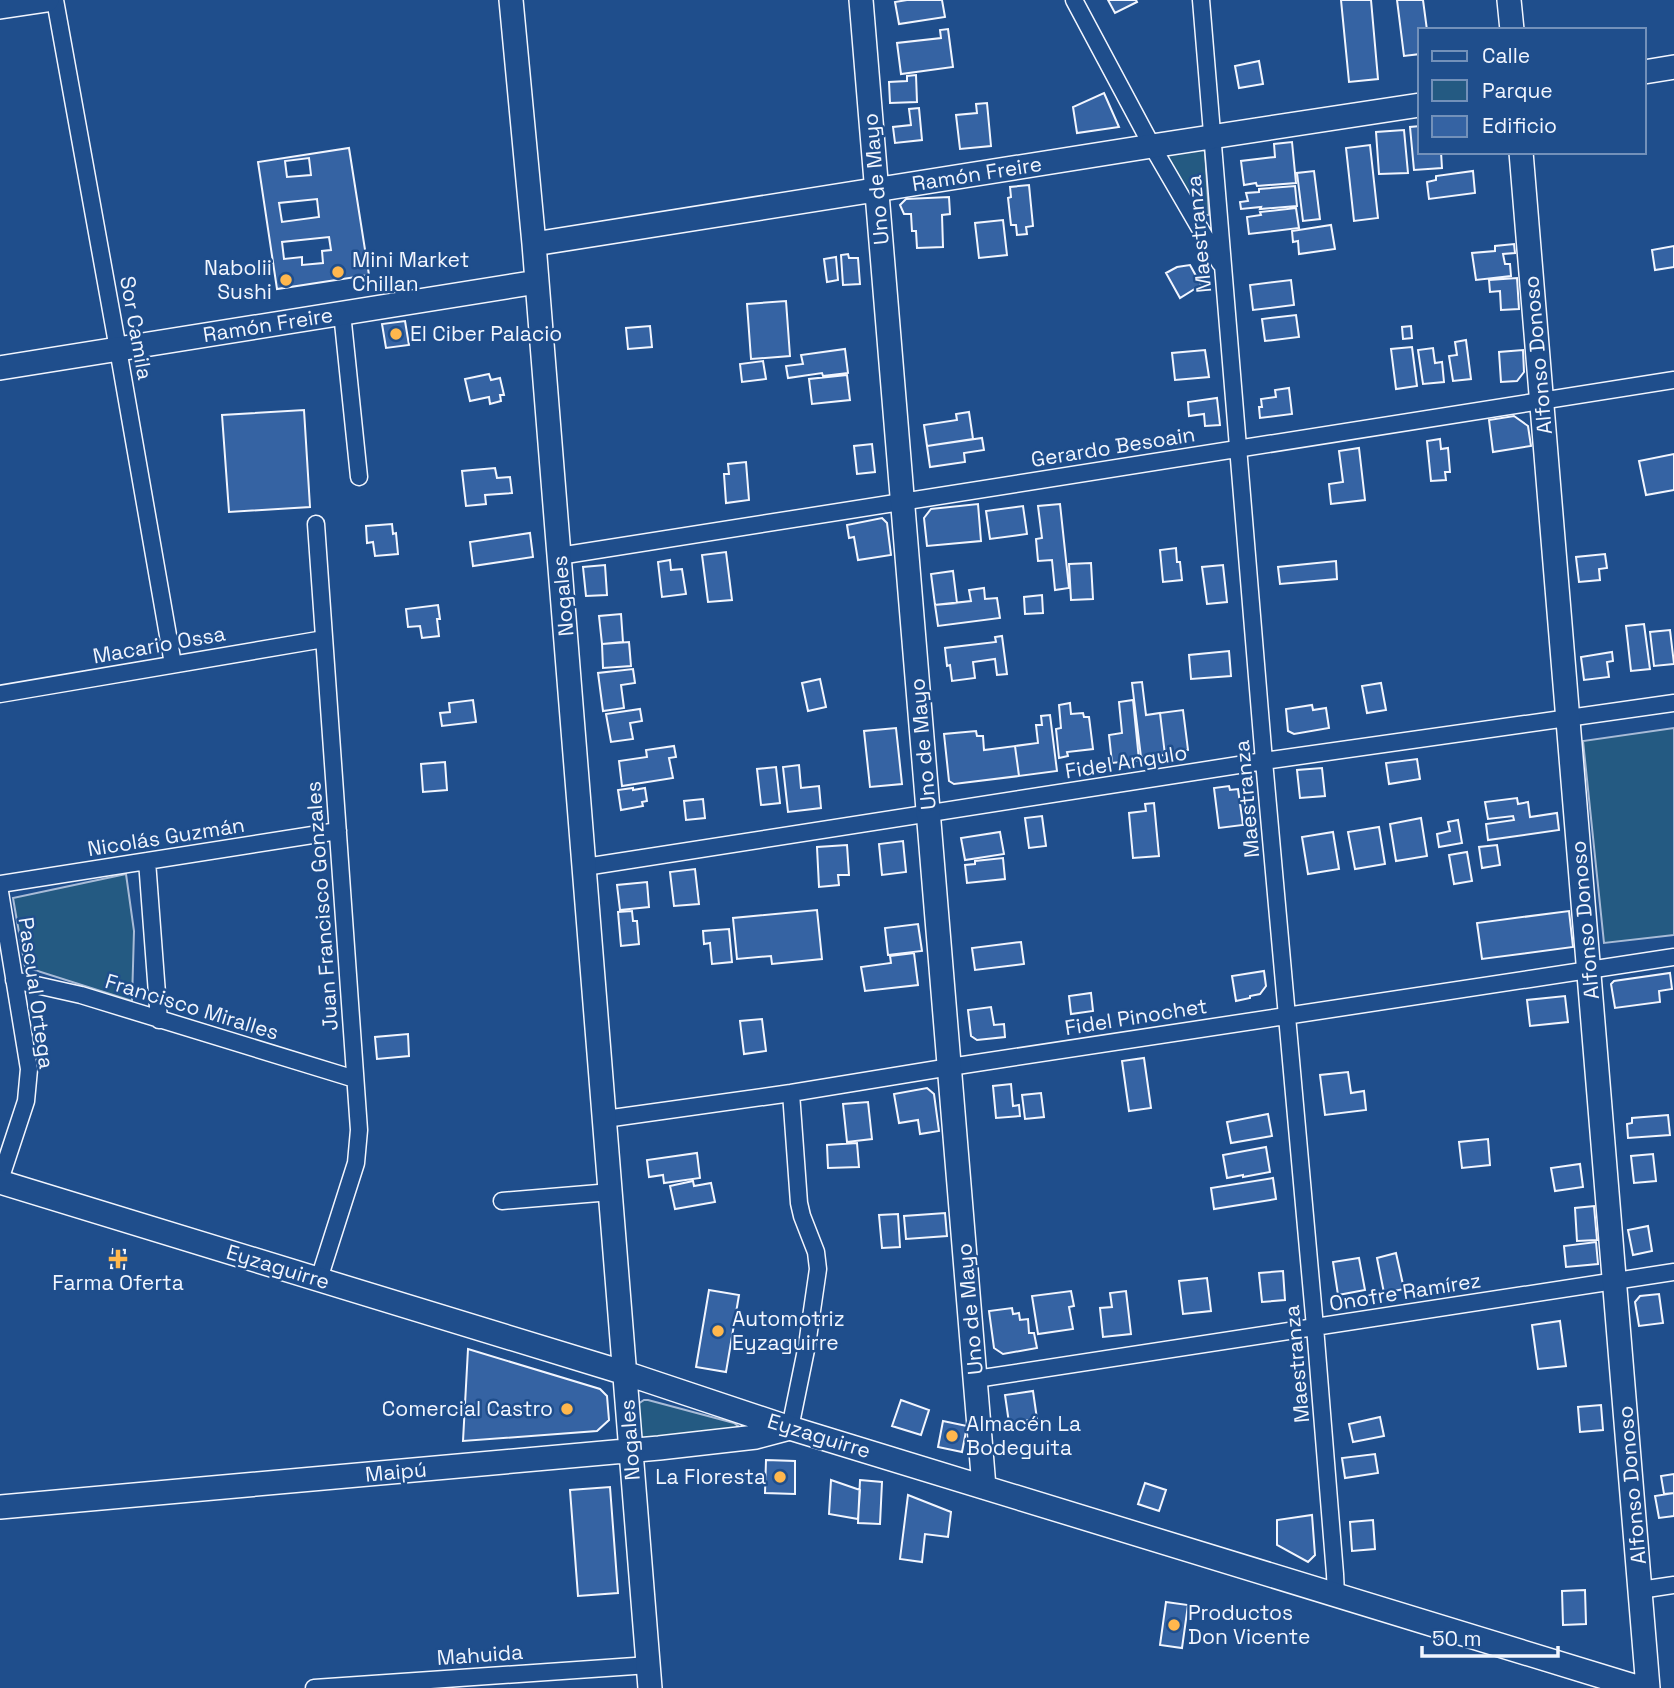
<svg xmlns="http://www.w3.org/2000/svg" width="1674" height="1688" viewBox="0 0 1674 1688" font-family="'Space Grotesk',sans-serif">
	<rect width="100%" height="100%" fill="#1f4e8c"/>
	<path fill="#245a82" stroke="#a8bbd7" stroke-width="2" d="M1197,147l8,4 4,64h-7l-35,-57 4,-7z
		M1674,728v207l-70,8 -21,-202z
		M126,874l8,57 -2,70 -107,-34 -12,-69z
		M644,1400h4l86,23 4,3v3l-90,13 -7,-4 -3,-34z"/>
	<path fill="#3563a3" stroke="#f2f6ff" stroke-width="2" fill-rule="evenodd" d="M907,0h35l3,17 -46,7 -4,-22z
		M1108,0h28l1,2 -22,11z
		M1341,0h30l7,79 -29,3z
		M1397,0h26l4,30h-7v24l-16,2z
		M948,29l5,38 -52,7 -4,-31 44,-5 -1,-8z
		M1259,61l4,23 -24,4 -4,-22z
		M916,75l1,27 -27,1 -1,-21 18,-1v-5z
		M1104,93l15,34 -42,6 -4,-26z
		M987,103l4,43 -31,3 -4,-34 21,-2 -1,-9z
		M919,108l3,32 -27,3 -2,-16 18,-2 -2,-16z
		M1420,126v26h21l1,16 -28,2 -4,-43z
		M1404,130l4,43 -29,1 -3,-42z
		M1292,142l4,41 -39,3 -1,-3 -12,2 -3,-24 34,-4 -1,-13z
		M1370,145l8,73 -24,3 -8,-73z
		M349,148l20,127 -92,14 -19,-127zM309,158l2,17 -24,2 -2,-16zM317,199l2,18 -37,5 -3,-19zM329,237l2,13 -9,1 1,12 -21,2v-8l-18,2 -2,-17z
		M1314,171l6,48 -17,2 -6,-48z
		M1473,171l2,22 -46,6 -2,-17 9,-2v-4z
		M1029,185l4,41 -7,1 1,7 -10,1 -1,-10h-5l-3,-27 3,-1 -1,-10z
		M1295,186l2,20 -37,3 1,-2 -20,2 -1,-7 8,-1 -2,-8 13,-1v-3z
		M949,197l1,17 -8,1 1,32 -26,1 -1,-17h-4l-1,-17h-7l-4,-9 6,-6z
		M1296,208l3,20 -50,6 -2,-17 14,-2 -1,-3z
		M1003,220l4,35 -28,3 -4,-35z
		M1331,225l4,24 -36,5 -1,-13 -5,1 -1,-11z
		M1514,244l1,9 -12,1 2,10h5l1,12 -35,4 -4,-27 23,-2v-5z
		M1674,246v21l-19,3 -3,-20z
		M848,254l1,4h9l2,26 -17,1 -2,-30z
		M836,257l2,23 -11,2 -3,-23z
		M1190,265l11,20 -21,13 -14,-25 11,-6z
		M1517,278l2,31 -18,1 -1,-19 -10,1 -1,-12z
		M1291,280l3,25 -41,5 -3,-25z
		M786,301l4,55 -39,3 -4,-55z
		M1296,315l3,22 -34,4 -3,-22z
		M405,321l4,24 -23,3 -4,-24z
		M650,326l2,21 -24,2 -2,-21z
		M1411,326l1,12 -9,1 -1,-12z
		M1466,340l5,39 -18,2 -4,-25 8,-1 -2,-13z
		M1412,347l5,39 -21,3 -5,-40z
		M1433,348l2,15 7,-1 2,20 -21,2 -5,-34z
		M845,349l3,24 -25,3 -1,-3 -34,5 -2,-12 17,-2 -2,-9z
		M1205,350l4,27 -34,3 -3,-27z
		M1523,350l1,22 -7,9 -16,1 -2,-30z
		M763,361l3,18 -24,3 -2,-18z
		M489,374l2,6 9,-2 4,17h-4l1,6 -11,3 -1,-7 -19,4 -5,-22z
		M847,375l3,25 -38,4 -3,-25z
		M1289,388l3,26 -32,4 -1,-11h3l-1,-8 15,-2 -1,-7z
		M1217,398l3,27 -15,1 -1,-12 -15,2 -1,-14z
		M304,410l6,97 -81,5 -7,-97z
		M969,412l4,27 -46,7 -3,-21 33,-5 -1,-6z
		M1514,416l14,10 3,20 -38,6 -4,-32z
		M982,438l2,12 -20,3 1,9 -35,5 -3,-21z
		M1440,439l1,10 7,-1 2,24h-5l1,8 -15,1 -4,-40z
		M872,444l3,28 -18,2 -3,-28z
		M1359,448l6,52 -34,4 -2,-20 14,-2 -4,-31z
		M1674,454v36l-28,5 -7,-34z
		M746,462l3,38 -23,3 -2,-29h5l-1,-10z
		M495,468l2,10 13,-1 2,16 -27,2 1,9 -20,2 -4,-35z
		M978,504l3,37 -54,5 -3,-28 7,-9z
		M1060,504l9,84 -14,2 -3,-30 -14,1 -2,-22 6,-1 -4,-32z
		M1023,506l4,28 -37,5 -4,-28z
		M882,518l5,5 4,32 -33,5 -4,-23 -5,1 -2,-13z
		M392,524l1,10 3,-1 2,21 -23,2 -2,-14 -6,1 -1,-17z
		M530,533l3,24 -60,9 -3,-24z
		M1176,548l1,14h3l2,18 -19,2 -3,-32z
		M726,552l6,48 -24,2 -6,-47z
		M1605,554l2,14 -8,1 1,11 -21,2 -3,-25z
		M670,560l1,10 11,-1 4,25 -24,3 -4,-35z
		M1336,561l1,18 -57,5 -2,-17z
		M1091,563l2,36 -22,1 -2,-36z
		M605,565l2,30 -21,1 -3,-29z
		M1223,565l4,37 -20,2 -5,-37z
		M953,571l4,32 -22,2 -4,-31z
		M984,588l1,11 12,-1 3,20 -62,8 -3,-21 36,-4 -2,-11z
		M1042,595l1,18 -18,1 -1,-17z
		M438,605l2,14h-3l2,17 -17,2 -2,-12 -12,1 -2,-18z
		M621,614l2,28 -21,2 -3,-28z
		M1644,624l6,45 -19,2 -5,-45z
		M1670,630l4,34 -20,2 -4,-34z
		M1002,636l5,38 -10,1 -2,-16 -22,3 2,16 -23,3 -2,-16 -3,1 -2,-18 51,-6 -1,-5z
		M629,642l2,24 -28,2 -1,-24z
		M1229,651l2,25 -40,3 -2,-24z
		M1612,652l1,9 -6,1 2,15 -25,3 -3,-23z
		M633,669l2,14 -14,2 3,23 -21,3 -5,-38z
		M820,679l6,28 -18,4 -6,-28z
		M1142,682l4,33 14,-2 5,42 -24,2 -9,-74z
		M1381,683l5,27 -19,3 -5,-27z
		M473,700l3,22 -34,4 -2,-13 10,-1 -1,-9z
		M1133,700l6,60 -27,3 -3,-28 13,-2 -3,-31z
		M1070,703l1,11 12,-1 1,4h5l4,32 -26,3 1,4 -9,2 -3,-29 5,-1 -2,-23z
		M1312,705l1,5 13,-2 3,20 -35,6 -6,-3 -2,-22z
		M640,709l2,12 -12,2 3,16 -22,3 -5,-28z
		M1183,710l5,40 -23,5 -5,-42z
		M1050,715l7,56 -38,5 -4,-30 23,-3 -2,-18h6l-1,-9z
		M896,728l6,56 -32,3 -6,-56z
		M976,731l1,5h6l1,14 31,-4 4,30 -65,8 -5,-3 -5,-47z
		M674,746l2,11 -7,1 4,20 -51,8 -3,-25 28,-4 -1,-7z
		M1417,759l3,20 -31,5 -3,-21z
		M445,762l2,28 -24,2 -2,-28z
		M799,765l2,23 18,-2 2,22 -33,4 -5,-45z
		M776,767l4,36 -19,2 -4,-36z
		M1322,768l3,28 -25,2 -3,-28z
		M1229,786l1,4 8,-1 5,36 -24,3 -5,-40z
		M633,788v2l12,-2 2,13 -5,1 1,4 -22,4 -3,-20z
		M1517,798l1,6 10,-2 2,15 27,-4 2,17 -71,10 -2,-16 28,-4 -1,-4 -25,3 -3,-17z
		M703,799l2,19 -19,2 -2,-19z
		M1154,803l5,53 -26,2 -4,-45 17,-2 -1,-7z
		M1042,816l4,30 -17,2 -4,-30z
		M1421,818l6,38 -31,5 -6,-37z
		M1458,820l4,23 -23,4 -2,-13 13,-3 -2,-9z
		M1379,827l6,37 -30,5 -7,-37z
		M1000,832l4,22 -39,6 -4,-22z
		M1333,832l6,37 -31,5 -6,-37z
		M903,841l3,31 -24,3 -3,-31z
		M847,845l2,30h-11l1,10 -20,2 -2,-40z
		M1497,845l3,20 -18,3 -3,-21z
		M1467,852l5,29 -18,3 -5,-29z
		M1003,858l2,21 -38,4 -2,-18 10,-1v-3z
		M695,869l4,35 -25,2 -4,-34z
		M647,882l2,25 -29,3 -3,-25z
		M817,910l5,49 -50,5 -1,-8 -34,3 -4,-41z
		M632,911l1,10h4l2,23 -18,2 -3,-34z
		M1569,911l4,36 -91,12 -5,-36z
		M918,924l4,27 -34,4 -3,-27z
		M729,929l3,33 -20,2 -2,-21 -6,1 -1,-13z
		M1021,942l3,22 -49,6 -3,-22z
		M914,953l4,32 -53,6 -4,-24 30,-4 -1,-7z
		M1264,971l2,15 -6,8 -10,2v2l-14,3 -4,-25z
		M1670,973l2,16 -13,2 1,11 -45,6 -4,-24 3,-3z
		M1091,993l2,18 -22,3 -2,-18z
		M1565,996l3,26 -38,4 -3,-26z
		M991,1007l3,18 10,-1 1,13 -28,3 -6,-4 -3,-26z
		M762,1019l4,32 -22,3 -4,-33z
		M408,1034l1,22 -32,3 -2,-22z
		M1144,1058l7,50 -22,3 -7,-50z
		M1348,1072l3,21 13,-2 2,19 -41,5 -5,-40z
		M1011,1084l2,22 6,-1 1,11 -24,2 -3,-32z
		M927,1088l7,6 5,37 -19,3 -2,-14 -19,3 -5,-29z
		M1041,1093l3,24 -19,2 -3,-24z
		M868,1102l4,37 -25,3 -4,-38z
		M1268,1114l4,22 -41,7 -4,-21z
		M1668,1115l2,20 -42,3 -1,-14 5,-1v-5z
		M1488,1139l2,26 -28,3 -3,-26z
		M857,1143l2,24 -31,1 -1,-23z
		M1266,1147l4,25 -27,5v-2l-16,3 -4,-23z
		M697,1153l3,25 -36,5 -1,-8 -14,2 -2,-17z
		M1653,1154l3,27 -22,2 -3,-27z
		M1580,1164l3,23 -28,4 -4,-23z
		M1273,1178l3,21 -62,10 -3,-21z
		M693,1181l1,5 17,-3 4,19 -40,7 -5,-23z
		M1594,1206l3,34 -20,1 -2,-33z
		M945,1213l2,23 -41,3 -2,-23z
		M898,1214l2,33 -18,1 -3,-33z
		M1648,1226l4,25 -19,4 -5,-25z
		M1596,1242l2,22 -32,3 -2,-21z
		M113,1249l12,1 -1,19 -13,-1z
		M1396,1253l8,36 -20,4 -7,-35z
		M1359,1258l6,32 -27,5 -5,-33z
		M1283,1271l2,29 -23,2 -3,-29z
		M1207,1278l4,33 -28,3 -4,-33z
		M709,1290l30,5 -13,77 -30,-5z
		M1071,1291l3,15 -5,1 4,22 -35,5 -6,-38z
		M1126,1291l5,43 -28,3 -3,-29 12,-1 -2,-14z
		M1659,1294l4,29 -24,3 -4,-24 5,-6z
		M1012,1308l1,6 6,-1 1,7 8,-1 1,14h5l3,15 -34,6 -9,-6 -5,-37z
		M1560,1321l6,45 -28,3 -6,-44z
		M468,1349l132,40 7,7 2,24 -12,11 -134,10z
		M1033,1391l4,28 -28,4 -4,-28z
		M901,1400l28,10 -8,25 -29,-9z
		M1601,1405l2,25 -23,2 -2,-25z
		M1380,1417l4,19 -31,6 -4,-18z
		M943,1421l24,5 -5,26 -24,-5z
		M1375,1454l3,19 -33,5 -3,-20z
		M766,1460l29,1v33l-30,-1z
		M1674,1474v19l-10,1 -3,-18z
		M831,1480l29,10 -2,29 -29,-5z
		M860,1480l22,2 -2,42 -22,-1z
		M1145,1483l21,7 -7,21 -21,-7z
		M610,1487l8,106 -40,3 -8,-106z
		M1674,1493v23l-15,2 -4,-22z
		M908,1495l43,17 -3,25 -23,-3 -3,28 -22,-3z
		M1312,1515l3,40 -7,7 -31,-17v-25z
		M1373,1520l2,29 -23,2 -2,-29z
		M1585,1590l1,34 -23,1 -1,-34z
		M1166,1602l22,3 -6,43 -22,-3z"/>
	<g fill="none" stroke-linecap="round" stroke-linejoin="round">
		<g stroke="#f2f6ff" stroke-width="19">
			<path id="street" d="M55,0l63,349 55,315
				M1074,0l78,146 68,117
				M1201,0l63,761 51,566 20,247 1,21
				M342,313l17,164
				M316,524l43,606 -3,33 -37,116
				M559,556l1115,-176
				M0,694l324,-55
				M147,861l12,159
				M585,867l679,-106 410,-58
				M0,884l338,-53
				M0,892l29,177 -3,32 -26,79
				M14,980l67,15 274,84
				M605,1119l186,-26 159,-26 724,-110
				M502,1201l109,-9
				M976,1379l698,-107
				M790,1428l17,-83 11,-76 -2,-17 -14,-36 -3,-13 -8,-110
				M1640,1590l34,-5
				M314,1688l335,-23"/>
		</g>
		<g stroke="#f2f6ff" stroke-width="26">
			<path id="secondary" d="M511,0l23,244 116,1444
				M861,0l123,1487
				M1509,0l3,30
				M0,7l47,-7
				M1644,72l30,-5
				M1521,152l127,1536
				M534,244l618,-98 268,-41
				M0,368l537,-86
				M0,1182l625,191 165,55 850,260
				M0,1507l659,-59 97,-11 34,-9"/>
		</g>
		<use href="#street" stroke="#1f4e8c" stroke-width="16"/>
		<use href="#secondary" stroke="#1f4e8c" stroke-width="23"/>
	</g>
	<g fill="#ffb74d" stroke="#1f4e8c" stroke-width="2.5">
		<circle cx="338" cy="272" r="7"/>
		<circle cx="286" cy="280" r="7"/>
		<circle cx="396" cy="334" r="7"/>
		<path d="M114.5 1248.5h7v7h7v7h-7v7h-7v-7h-7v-7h7z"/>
		<circle cx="718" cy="1331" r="7"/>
		<circle cx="567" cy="1409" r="7"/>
		<circle cx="952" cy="1436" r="7"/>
		<circle cx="780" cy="1477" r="7"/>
		<circle cx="1174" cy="1625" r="7"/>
	</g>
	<g text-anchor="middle" stroke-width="5" stroke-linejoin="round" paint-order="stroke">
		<g font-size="21" fill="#f2f6ff" stroke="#1f4e8c">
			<text transform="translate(977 174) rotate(-9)" y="7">Ramón Freire</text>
			<text transform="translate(876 179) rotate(-95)" y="7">Uno de Mayo</text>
			<text transform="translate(1199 234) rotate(-95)" y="7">Maestranza</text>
			<text transform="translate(268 325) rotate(-9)" y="7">Ramón Freire</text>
			<text transform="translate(136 328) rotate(80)" y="7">Sor Camila</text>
			<text transform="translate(1538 355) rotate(-95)" y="7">Alfonso Donoso</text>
			<text transform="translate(1113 447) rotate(-9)" y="7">Gerardo Besoain</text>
			<text transform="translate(563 596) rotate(-95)" y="7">Nogales</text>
			<text transform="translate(159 645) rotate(-10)" y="7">Macario Ossa</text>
			<text transform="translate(923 744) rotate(-95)" y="7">Uno de Mayo</text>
			<text transform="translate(1126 762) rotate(-9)" y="7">Fidel Angulo</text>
			<text transform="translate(1247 799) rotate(-95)" y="7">Maestranza</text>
			<text transform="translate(166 837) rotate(-9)" y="7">Nicolás Guzmán</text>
			<text transform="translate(322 906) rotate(-94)" y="7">Juan Francisco Gonzales</text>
			<text transform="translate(1585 920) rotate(-95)" y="7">Alfonso Donoso</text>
			<text transform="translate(36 993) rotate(82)" y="7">Pascual Ortega</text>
			<text transform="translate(192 1007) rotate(17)" y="7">Francisco Miralles</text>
			<text transform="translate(1136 1017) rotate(-9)" y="7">Fidel Pinochet</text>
			<text transform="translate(278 1267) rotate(17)" y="7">Eyzaguirre</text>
			<text transform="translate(1405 1292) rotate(-9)" y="7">Onofre Ramírez</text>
			<text transform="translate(970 1309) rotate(-95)" y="7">Uno de Mayo</text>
			<text transform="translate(1297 1364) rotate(-95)" y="7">Maestranza</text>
			<text transform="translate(819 1436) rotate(17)" y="7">Eyzaguirre</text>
			<text transform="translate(630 1440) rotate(-94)" y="7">Nogales</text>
			<text transform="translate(396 1472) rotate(-5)" y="7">Maipú</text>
			<text transform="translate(1632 1485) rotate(-95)" y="7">Alfonso Donoso</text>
			<text transform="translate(480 1655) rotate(-4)" y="7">Mahuida</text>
		</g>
		<g font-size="21" fill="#f2f6ff" stroke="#1f4e8c" text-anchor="start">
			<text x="352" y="267">Mini Market<tspan x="352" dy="24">Chillan</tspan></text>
			<text x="272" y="275" text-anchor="end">Nabolii<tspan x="272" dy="24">Sushi</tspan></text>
			<text x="410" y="341">El Ciber Palacio</text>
			<text x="118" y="1290" text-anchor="middle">Farma Oferta</text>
			<text x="732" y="1326">Automotriz<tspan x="732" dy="24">Eyzaguirre</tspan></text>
			<text x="553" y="1416" text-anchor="end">Comercial Castro</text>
			<text x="966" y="1431">Almacén La<tspan x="966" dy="24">Bodeguita</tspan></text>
			<text x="766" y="1484" text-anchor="end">La Floresta</text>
			<text x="1188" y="1620">Productos<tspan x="1188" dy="24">Don Vicente</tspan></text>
		</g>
	</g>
	<rect x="1418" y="28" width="228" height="126" fill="#1f4e8c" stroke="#7391ba" stroke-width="2"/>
	<rect x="1432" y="51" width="35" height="10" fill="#1f4e8c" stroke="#7391ba" stroke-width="2"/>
	<text x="1482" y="63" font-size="21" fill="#f2f6ff">Calle</text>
	<rect x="1432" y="80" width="35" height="21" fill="#245a82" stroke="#7391ba" stroke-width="2"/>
	<text x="1482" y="98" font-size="21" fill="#f2f6ff">Parque</text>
	<rect x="1432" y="116" width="35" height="21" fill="#3563a3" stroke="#7391ba" stroke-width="2"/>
	<text x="1482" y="133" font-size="21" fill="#f2f6ff">Edificio</text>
	<path d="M1422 1646v10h136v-10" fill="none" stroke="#f2f6ff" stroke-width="3.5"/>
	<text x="1432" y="1646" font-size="21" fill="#f2f6ff" stroke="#1f4e8c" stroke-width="5" paint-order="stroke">50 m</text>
</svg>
